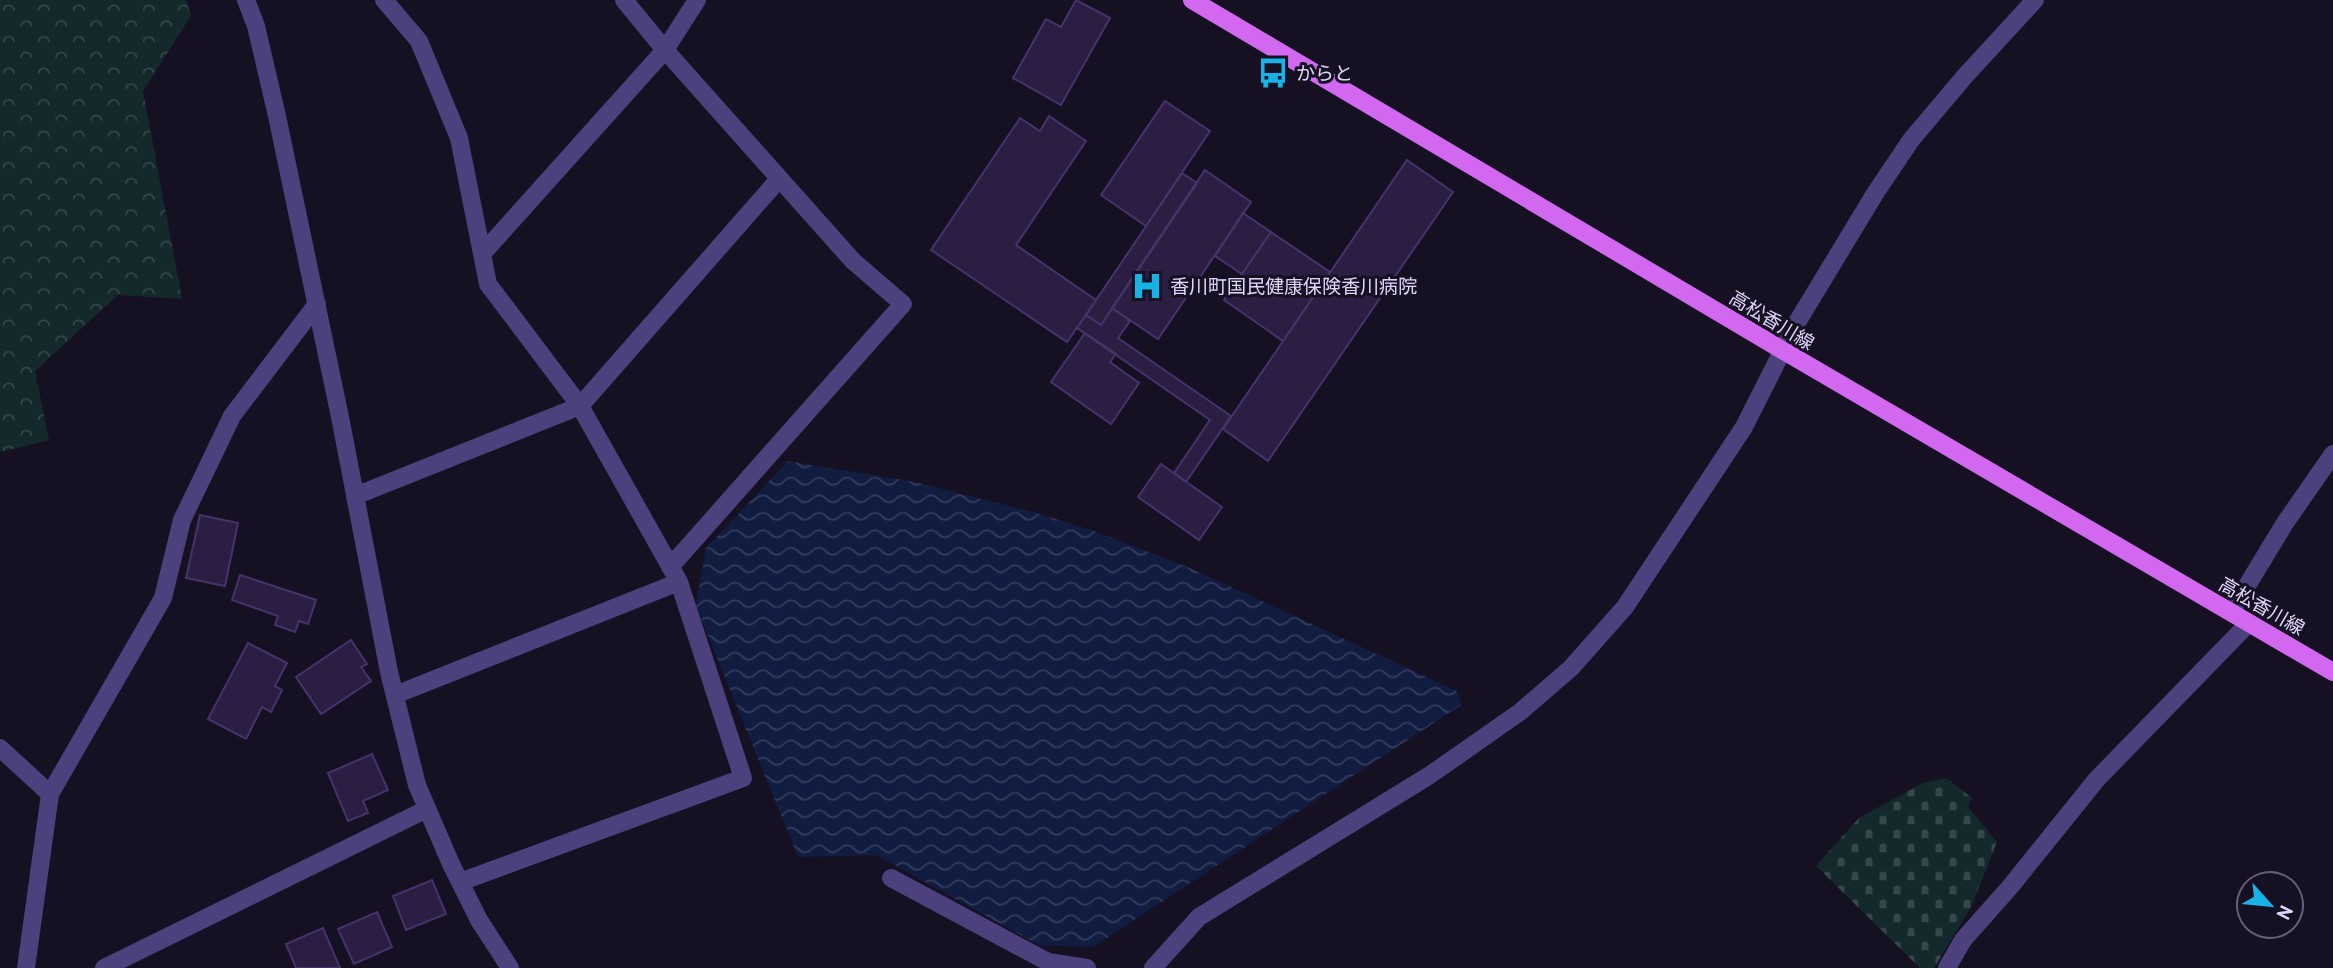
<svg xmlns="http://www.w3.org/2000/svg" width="2333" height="968" viewBox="0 0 2333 968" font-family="'PT Sans','Noto Sans JP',sans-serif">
	<defs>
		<pattern id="forest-crowns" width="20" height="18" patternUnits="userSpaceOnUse" patternTransform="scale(1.75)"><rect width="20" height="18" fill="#14292c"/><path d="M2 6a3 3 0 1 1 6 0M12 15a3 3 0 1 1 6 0" fill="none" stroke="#36474c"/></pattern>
		<pattern id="cemetery-stones" width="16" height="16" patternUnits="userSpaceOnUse" patternTransform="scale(1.75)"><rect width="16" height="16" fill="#14292c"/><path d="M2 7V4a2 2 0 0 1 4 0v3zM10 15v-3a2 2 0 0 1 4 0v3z" fill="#36474c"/></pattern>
		<pattern id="water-waves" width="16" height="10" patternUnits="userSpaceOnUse" patternTransform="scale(1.75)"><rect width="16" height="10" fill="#111c41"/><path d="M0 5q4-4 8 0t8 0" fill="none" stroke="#333c5d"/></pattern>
	</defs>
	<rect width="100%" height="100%" fill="#161023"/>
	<path fill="url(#forest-crowns)" d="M0,0h186l5,16 -48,75 39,208 -64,-4 -83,76 14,69 -49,12z"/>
	<path fill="url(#cemetery-stones)" d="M1946,778l26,20 -4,9 29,35 -26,65 -37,61h-14l-104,-102 43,-48 64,-35z"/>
	<path fill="url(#water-waves)" d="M788,461l127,21 118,30 61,19 96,37 267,123 4,14 -368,242 -54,-2 -163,-90 -78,2 -102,-251 10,-58z"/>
	<path fill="#2b1e42" stroke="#46336b" stroke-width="2" d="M1076,0l34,18 -49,87 -48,-27 33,-59 15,8z
		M1165,101l45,30 -64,95 -45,-31z
		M1049,116l37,25 -70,104 80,55 -29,42 -136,-92 89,-132 20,13z
		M1407,160l46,32 -185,269 -45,-32z
		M1205,170l46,32 -93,137 -46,-31z
		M1182,173l15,10 -96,142 -15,-10z
		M1243,213l28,19 -29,42 -27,-18z
		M1271,232l59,40 -47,69 -59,-41z
		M1112,308l18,13 -12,17 113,78 -45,66 -12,-9 36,-53 -133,-92 9,-13 15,10z
		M1085,333l31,21 -6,8 29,21 -28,41 -60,-42z
		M1161,464l61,43 -23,33 -61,-43z
		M200,515l38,8 -13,63 -39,-8z
		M240,575l76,25 -8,24 -9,-3 -4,11 -20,-7 3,-9 -46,-16z
		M351,640l16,24 -6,3 10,14 -50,33 -25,-37z
		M248,643l39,20 -12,23 7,4 -11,22 -9,-5 -16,32 -38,-20z
		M372,754l16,36 -25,11 5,12 -20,8 -20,-48z
		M432,880l14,34 -40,16 -13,-34z
		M377,912l15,35 -38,17 -16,-35z
		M323,928l17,40h-44l-10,-24z"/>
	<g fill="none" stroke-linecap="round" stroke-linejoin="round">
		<path stroke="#4c407d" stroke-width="18" d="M246,0l10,26 21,90 63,301 49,255 28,113 34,79 28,56 31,48
			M384,0l35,41 40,97 29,146 92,122 99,176 64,196 -283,104
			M624,0l41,50 188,211 50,43 -233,263
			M482,254l183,-204 32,-50
			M355,496l225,-90 199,-227
			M2231,612l54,-89 48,-69
			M395,695l284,-113
			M0,748l50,46
			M891,878l157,84 39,6
			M26,968l24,-174 113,-196 19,-78 50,-104 85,-112
			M104,968l323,-159
			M1153,968l46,-51 231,-142 90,-63 51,-44 54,-61 119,-180 52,-103 80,-132 35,-52 54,-64 70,-76
			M1947,968l16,-28 47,-53 87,-108 152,-156"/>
		<path stroke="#d268f0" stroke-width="18" d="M1192,0l590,350 551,322"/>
	</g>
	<defs>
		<g id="bus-bare" transform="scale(2.415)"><path d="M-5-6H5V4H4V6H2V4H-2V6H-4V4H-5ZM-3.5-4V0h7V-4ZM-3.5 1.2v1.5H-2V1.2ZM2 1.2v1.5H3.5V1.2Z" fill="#17b2e6" stroke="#161023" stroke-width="2.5" paint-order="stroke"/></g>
		<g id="hospital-bare" transform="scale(2.415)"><path d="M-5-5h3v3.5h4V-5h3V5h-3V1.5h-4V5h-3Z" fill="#17b2e6" stroke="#161023" stroke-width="2.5" paint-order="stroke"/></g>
	</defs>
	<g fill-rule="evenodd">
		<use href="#bus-bare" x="1273" y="73"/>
		<use href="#hospital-bare" x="1147" y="286"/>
	</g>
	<g text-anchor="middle" stroke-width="6" stroke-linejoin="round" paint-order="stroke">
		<g font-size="19" fill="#e0d6fb" stroke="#161023" text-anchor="start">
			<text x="1296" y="80">からと</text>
			<text x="1170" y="293">香川町国民健康保険香川病院</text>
		</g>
		<g font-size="19" fill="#e0d6fb" stroke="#161023">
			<text transform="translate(1772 320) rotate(31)" y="7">高松香川線</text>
			<text transform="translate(2262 606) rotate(30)" y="7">高松香川線</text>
		</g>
	</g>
	<g transform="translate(2270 905) rotate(117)"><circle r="33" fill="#161023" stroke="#675f79" stroke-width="2"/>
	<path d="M0-5L12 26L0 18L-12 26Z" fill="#17b2e6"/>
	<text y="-10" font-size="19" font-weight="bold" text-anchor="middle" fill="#e0d6fb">N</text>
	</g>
</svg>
